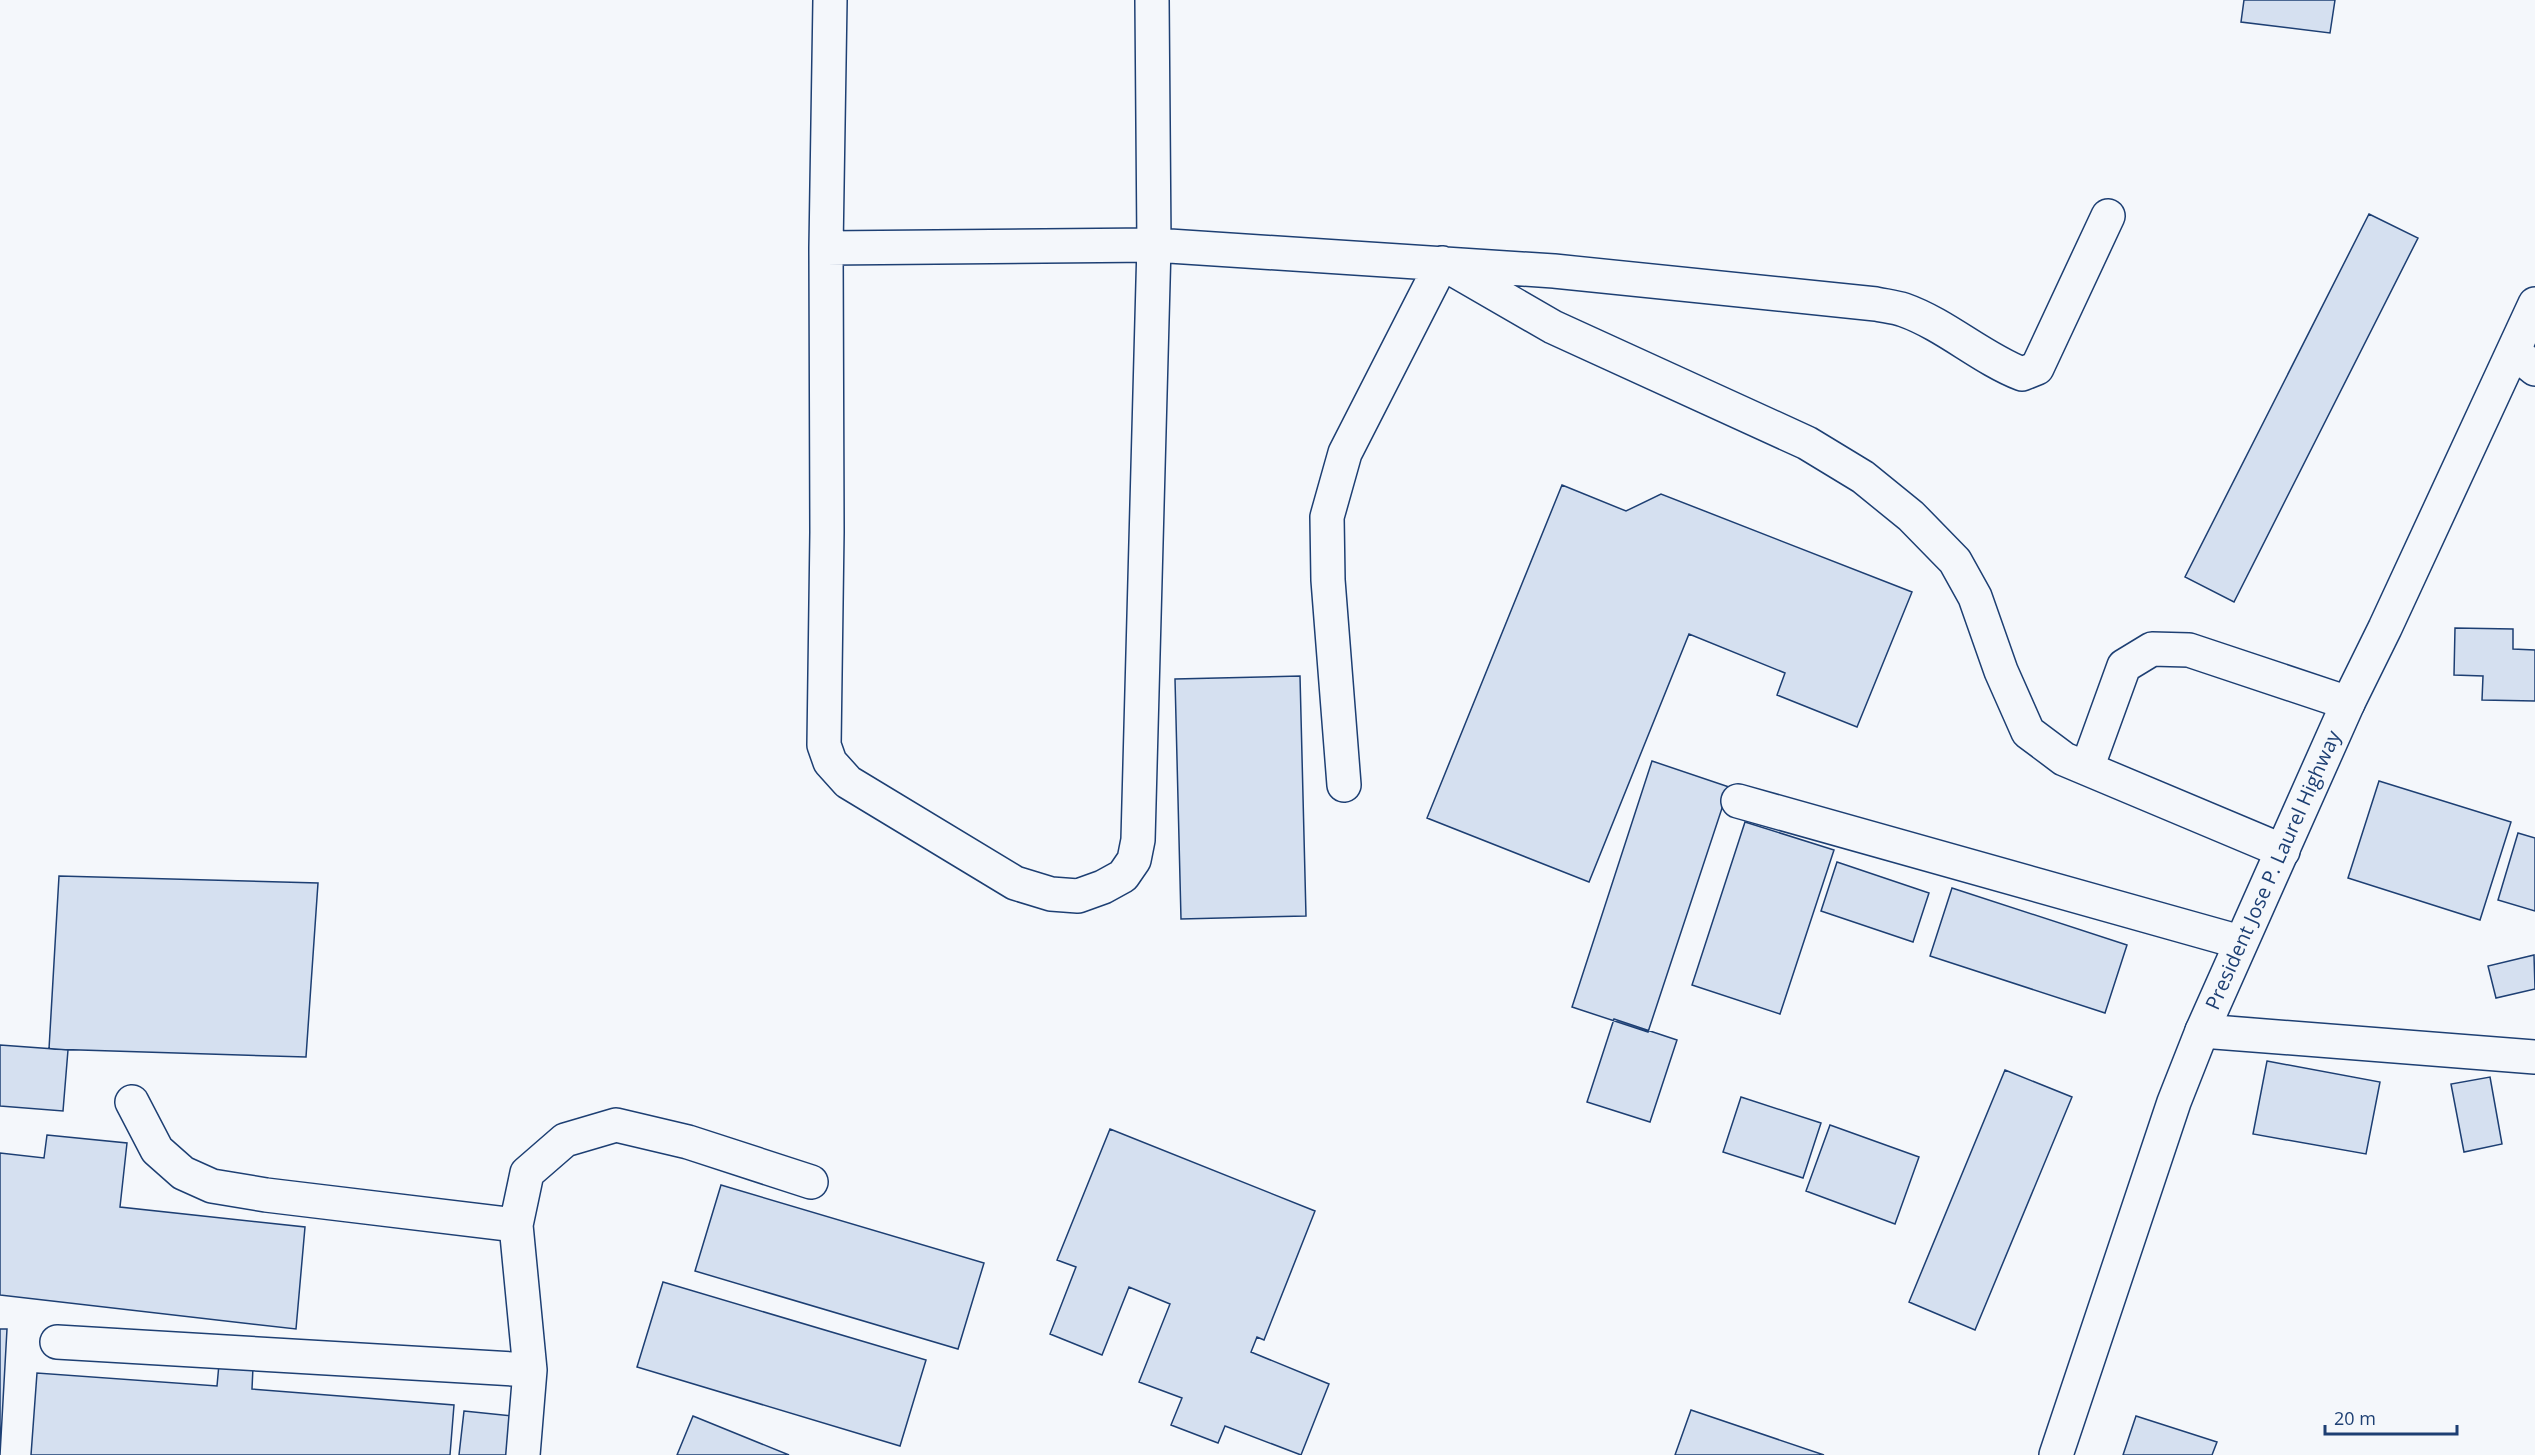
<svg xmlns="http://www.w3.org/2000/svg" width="2535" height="1455" viewBox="0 0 2535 1455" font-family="'Open Sans',sans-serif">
	<rect width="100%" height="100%" fill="#f4f7fb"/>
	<path fill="#d5e0f0" stroke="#1d3f73" stroke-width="1.5" d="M2244,0h91l-5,33 -89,-11z
		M2369,214l49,24 -184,364 -49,-25z
		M1562,485l64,26 35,-17 251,98 -55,135 -80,-32 8,-22 -96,-39 -100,248 -162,-64z
		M2455,628l58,1v20l22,1v51l-53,-1 1,-24 -29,-1z
		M1300,676l6,240 -125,3 -6,-240z
		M1652,761l77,26 -81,245 -76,-25z
		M2379,781l132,41 -31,98 -132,-42z
		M1745,822l89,28 -54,164 -88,-29z
		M2518,833l17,5v73l-37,-11z
		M1837,862l92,31 -16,49 -92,-31z
		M59,876l259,7 -12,174 -257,-8z
		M1952,888l175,57 -22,68 -175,-57z
		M2534,955l1,34 -39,9 -8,-32z
		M1614,1019l63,21 -27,82 -63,-20z
		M0,1045l68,5 -5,61 -63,-5z
		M2267,1061l113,21 -14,72 -113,-20z
		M2005,1070l67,27 -97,233 -66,-28z
		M2490,1077l12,67 -38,8 -13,-68z
		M1741,1097l80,26 -18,55 -80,-26z
		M1830,1125l89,32 -24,67 -89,-33z
		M1110,1129l205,82 -51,129 -7,-3 -6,15 78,32 -28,71 -76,-29 -7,17 -47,-18 11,-27 -43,-16 31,-78 -41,-17 -27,68 -52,-21 26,-67 -19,-7z
		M47,1135l80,8 -7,64 185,20 -9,102 -296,-34v-142l44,5z
		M721,1185l263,78 -26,86 -263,-78z
		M663,1282l263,78 -26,86 -263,-79z
		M0,1329h7l-7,126z
		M219,1364l34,3 -1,22 202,16 -4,50h-419l6,-82 180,13z
		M1691,1410l133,45h-149z
		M464,1411l57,6 -5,38h-57z
		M693,1416l96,39h-112z
		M2136,1416l81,26 -5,13h-89z"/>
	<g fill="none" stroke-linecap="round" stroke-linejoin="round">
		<g stroke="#1d3f73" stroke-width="36">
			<path id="minor" d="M830,0l-4,248 1,284 -3,213 6,17 18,20 167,101 36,11 27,2 25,-9 20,-11 11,-16 4,-20 16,-595 -2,-245
				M826,248l328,-3 400,26 322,33c9,2 19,3 28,6 42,15 77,48 118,64l15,-6 71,-152
				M1449,267l104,60 254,116 56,34 48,39 44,45 20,36 26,74 27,61 36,27 219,92
				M2514,352l21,17
				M2087,768l37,-102 28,-17 37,1 159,53
				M1344,785l-16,-205 -1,-63 18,-64 97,-190
				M1738,801l502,141
				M2202,1031l333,26
				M132,1102l25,48 26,23 29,13 54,9 250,30
				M57,1342l473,28
				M523,1455l7,-85 -14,-145 11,-52 38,-33 51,-15 72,17 123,40"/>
		</g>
		<g stroke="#1d3f73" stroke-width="36">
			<path id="highway" d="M2056,1455l118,-353 28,-71 146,-328 37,-75 150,-324"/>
		</g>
		<use href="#minor" stroke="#f4f7fb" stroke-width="33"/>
		<use href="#highway" stroke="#f4f7fb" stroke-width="33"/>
	</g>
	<g text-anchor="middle" stroke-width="4.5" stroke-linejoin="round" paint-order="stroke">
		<g font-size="20" fill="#1d3f73" stroke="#f4f7fb">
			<text transform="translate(2273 870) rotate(-66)" y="7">President Jose P. Laurel Highway</text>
		</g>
	</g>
	<path d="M2325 1425v9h132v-9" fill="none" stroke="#1d3f73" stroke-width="3"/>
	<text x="2334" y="1425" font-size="18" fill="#1d3f73" stroke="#f4f7fb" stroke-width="4.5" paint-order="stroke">20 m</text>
</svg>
